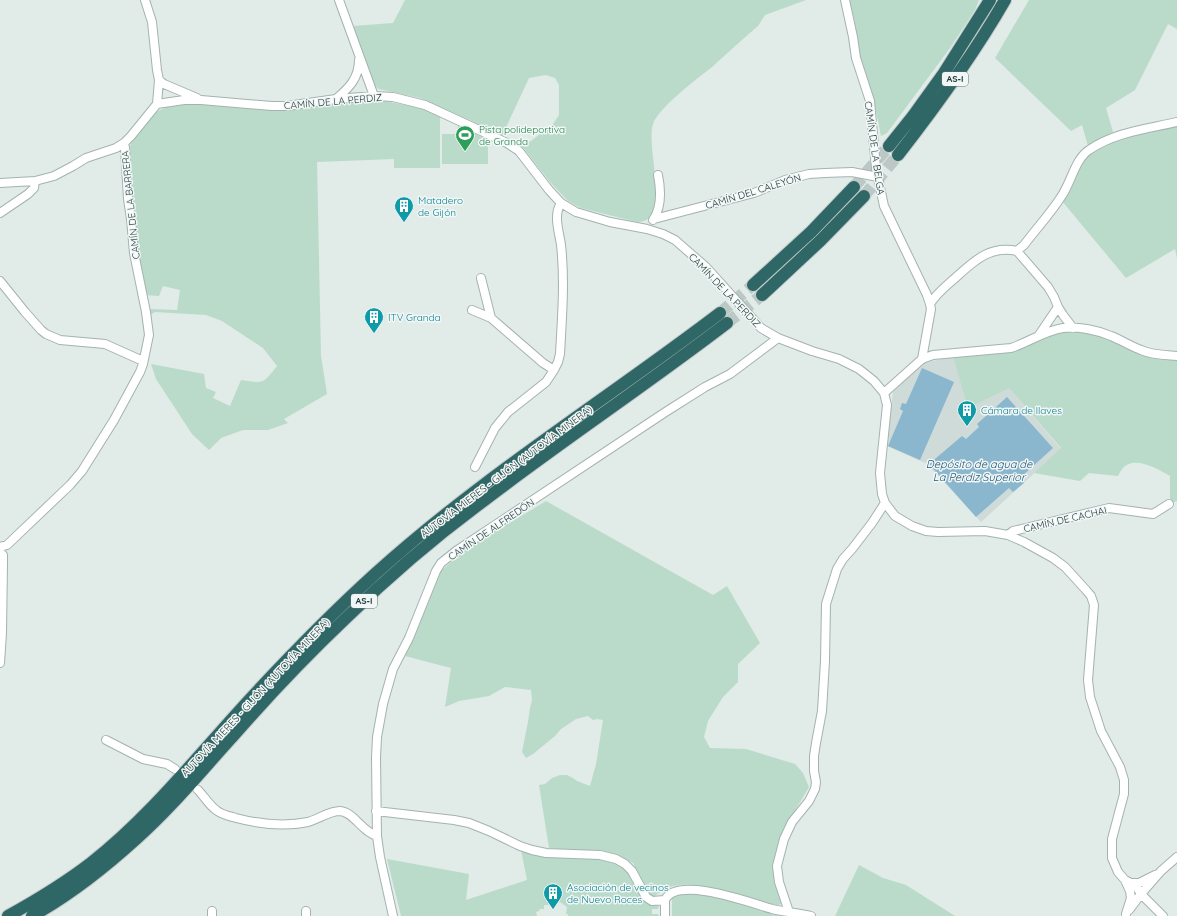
<svg xmlns="http://www.w3.org/2000/svg" width="1177" height="916" viewBox="0 0 1177 916" font-family="Quicksand,sans-serif">
	<rect width="100%" height="100%" fill="#e1ebe8"/>
	<path fill="#cfdbd8" d="M953,356l56,32 52,61 -80,73 -54,-58 -40,-18 6,-54 28,-28z"/>
	<path fill="#badbca" d="M405,0h401l-41,15 -7,11c-16,14 -31,27 -46,41 -14,11 -54,41 -59,57 -7,22 14,81 -5,95 -3,2 -7,3 -11,3l-56,-14 -13,-7 -18,-19 -29,-37 10,-4 22,-17 6,-9v-30l-4,-7 -9,-3 -17,3 -27,58 -32,-16 -50,-22 -41,-9 -4,-3 -22,-60 40,-3z
		M849,0h130l-4,10 -25,38 -63,85 -6,3 -6,-30 -15,-46 -6,-42z
		M1029,0h148v29l-9,-5 -33,66 -29,18 7,24 -25,14 -6,-21 -11,6 -76,-73z
		M375,99l45,9 20,8v52h-46v-9l-77,3 4,194 6,38 -43,25 4,4 -20,7h-25l-22,8 -12,12 -17,-16 -36,-55 -5,-15 53,10 2,14 10,4 -3,6 17,8 11,-26c23,3 21,5 36,-14l-14,-18 -41,-27 -16,-6 -51,-3 -5,3 -1,-2 2,-4 26,1 3,-20 -17,-4 -4,10 -14,-1 -8,-38 -8,-106 3,-12 24,-27 13,-6 40,-3 103,3z
		M458,126l30,14v24h-46v-30h15z
		M1177,126v132l-2,-9 -49,29 -64,-77 25,-45 19,-12 25,-9z
		M1077,331l19,3 81,25v142l-7,2v-27c-11,-7 -36,-21 -47,-8 -2,2 -4,6 -5,8l-29,-3 -9,8 -46,-8 27,-25 -52,-60 -41,20 -15,-52 34,-2 76,-22z
		M546,501l167,94 14,-9 33,57 -22,21v18l-15,15 -15,24 -4,16 6,11 36,1 49,15 8,9 6,14 -25,42 -5,13 3,61 -3,2h-3c-28,-7 -76,-25 -103,-19 -7,2 -14,6 -19,11h-3l-3,-3 -15,-31 -16,-8 -68,-7 -10,-63 6,-1 7,-6 8,-3h7l6,3 4,3 13,5 6,-22 7,-44 -6,-1 -4,1 -5,-4 -12,3 -15,10 -6,7 -22,18 -7,4 -4,-6 6,-30 2,-14 2,-8 -1,-10 -26,-3 -16,9 -30,5 -14,6 6,-39 -46,-12 36,-85c31,-29 70,-48 105,-70z
		M521,850l35,8h39l16,3 9,3 7,6 7,11 10,19 7,4 8,1 -1,4h-6v5h7l-1,2h-90v-2h-2l1,-7 -7,-5 -9,3h-7v4h-4l-1,2 -3,1 1,4h-136l-14,-57 82,15 -3,26 61,-20z
		M859,865l24,13 23,7 49,31h-120z
		M687,892l19,2 85,22h-119v-20z"/>
	<path fill="#8ab6ce" d="M922,368l32,14 -34,78 -32,-14 15,-35 -3,-2 2,-6 4,1z
		M1007,397l46,51 -33,30 4,5 -11,9 -4,-4 -33,29 -47,-53 33,-28 4,3 13,-12 -2,-3z"/>
	<g fill="none" stroke-linecap="round" stroke-linejoin="round">
		<path stroke="#bbc8c5" stroke-width="12" stroke-dasharray="12 6" stroke-linecap="butt" d="M854,187l35,-41
			M864,196l34,-41
			M720,313l33,-28
			M727,323l35,-28"/>
		<g stroke="#a4b3b0" stroke-width="10">
			<path id="minor" d="M145,0l7,22 5,48 2,10 -2,24
				M339,0l35,96
				M845,0l8,37 3,21 14,43 6,67 8,38 43,89 3,9 1,5 -9,50
				M159,80l5,4 33,14
				M336,99c13,-11 23,-21 23,-39
				M0,183l35,-2 19,-5 19,-10 13,-8 30,-10 8,-5 7,-7 26,-32 27,-4h17l71,6h15l49,-7 38,-3 19,1 32,8 82,38 12,8 30,39 12,13 15,9 34,10 37,7 16,5 12,6 31,27 55,61 17,10 34,13 27,8 20,10 15,12 10,12 3,12 -7,68 2,21 3,9 10,13 17,10 14,5 12,1 47,-1 23,4 16,7 29,16 12,9 21,23 5,6 3,9 -6,75 2,17 11,34 19,36 4,13v14l-12,45v19l6,14 7,8 5,11 1,7 -5,16
				M0,213l28,-19 6,-6 1,-7
				M654,219l100,-26 31,-13 24,-6 16,-1 27,-1 26,5
				M653,220c9,-13 8,-30 5,-45
				M1017,251l31,36 6,10 4,10 5,8 10,13
				M481,278l10,40 52,45 11,7 4,-8 2,-8c2,-37 5,-73 1,-109 -2,-14 -8,-30 0,-42
				M0,281l25,31 16,18 5,4 14,6 45,4 38,17
				M930,304c6,-10 15,-17 24,-25 19,-17 35,-34 63,-28l7,-6c12,-16 26,-31 37,-48 10,-14 14,-38 28,-47 26,-18 58,-21 88,-28
				M472,310l19,8
				M1039,335l19,-28
				M884,393l38,-34 11,-4 78,-7c18,-6 33,-17 52,-20 14,-2 34,2 48,8 10,4 19,10 30,14 11,5 24,5 36,6
				M475,467l20,-39 13,-16 38,-30 8,-12
				M1008,535l5,-4 96,-23 44,6 16,-10
				M0,547l7,-2 63,-60 12,-14 32,-51 26,-48 3,-8 6,-29 -3,-23 -12,-59 -3,-34 -3,-20 -3,-51 -1,-5
				M0,552l3,3v7l-1,71 -2,30
				M106,740l37,19 24,5 8,5
				M198,790c6,6 11,15 18,20 6,5 13,6 20,8 23,6 48,9 72,4 11,-3 21,-11 32,-11 14,1 22,21 37,25
				M376,811l78,9 15,3 20,8 31,15 12,4 14,3 54,2 16,4 9,5 7,7 14,26 6,4 13,-1
				M1125,880l11,6 5,8 22,22
				M1132,883h7l16,-8
				M665,900c12,-25 86,3 107,9 13,3 26,4 39,7
				M1129,910l12,-16 20,-23 16,-14
				M789,912l-10,-30 -2,-16 7,-27 8,-17 17,-21 6,-12 1,-7 -2,-11v-15l2,-13 6,-32 3,-50 1,-57 11,-35 6,-10 9,-10 20,-26 13,-20
				M212,916v-5
				M306,916v-5
				M393,916l-13,-59 -3,-21 -1,-78 1,-21 6,-33 10,-35 16,-31 27,-67 5,-8 15,-12 208,-138 41,-26 25,-13 48,-36
				M665,916v-16"/>
		</g>
		<g stroke="#c1c8c8" stroke-width="14">
			<path id="highway" d="M889,146l24,-30 31,-43 46,-73
				M898,155c39,-50 76,-101 107,-155
				M753,285l58,-53 43,-45
				M762,295l58,-54 44,-45
				M8,916c29,-16 57,-33 83,-53 61,-48 109,-110 161,-166 39,-42 80,-84 123,-123 107,-97 231,-174 345,-261
				M32,916c38,-21 72,-48 104,-77 35,-31 66,-69 98,-104 35,-40 72,-79 111,-116 42,-41 86,-79 133,-114 82,-63 168,-120 249,-182"/>
		</g>
		<use href="#minor" stroke="#fff" stroke-width="8"/>
		<use href="#highway" stroke="#2f6666" stroke-width="12"/>
	</g>
	<defs>
		<g id="stadium-pin" transform="scale(1)"><path d="M0 17L-7.5 6A9.5 9.5 0 1 1 7.5 6Z" fill="#2e9e5b" stroke="#f1f7f6"/><path d="M0-5a6.5 5 0 1 0 0 10a6.5 5 0 1 0 0-10ZM-3.5-1.8h7v3.6h-7Z" fill="#fff"/></g>
		<g id="building-pin" transform="scale(1)"><path d="M0 17L-7.5 6A9.5 9.5 0 1 1 7.5 6Z" fill="#0f9aa8" stroke="#f1f7f6"/><path d="M-4-6H4V6H1V3H-1V6H-4ZM-2.5-4.3h1.7v1.8h-1.7ZM.8-4.3h1.7v1.8H.8ZM-2.5-1h1.7V.8h-1.7ZM.8-1h1.7V.8H.8Z" fill="#fff"/></g>
	</defs>
	<g fill-rule="evenodd">
		<use href="#stadium-pin" x="465" y="135"/>
		<use href="#building-pin" x="404" y="206"/>
		<use href="#building-pin" x="374" y="317"/>
		<use href="#building-pin" x="967" y="410"/>
		<use href="#building-pin" x="553" y="893"/>
	</g>
	<g text-anchor="middle" stroke-width="3" stroke-linejoin="round" paint-order="stroke">
		<g fill="#f1f7f6" stroke="#607372" stroke-width="1">
			<rect x="942" y="72" width="26" height="14" rx="3"/>
			<rect x="351" y="594" width="26" height="14" rx="3"/>
		</g>
		<g font-size="9" font-weight="bold" fill="#223b39">
			<text x="955" y="82">AS-I</text>
			<text x="364" y="604">AS-I</text>
		</g>
		<g font-size="10" fill="#223b39" stroke="#f1f7f6">
			<text transform="translate(333 101) rotate(-5)" y="4">CAMÍN DE LA PERDIZ</text>
			<text transform="translate(875 148) rotate(82)" y="4">CAMÍN DE LA BELGA</text>
			<text transform="translate(753 191) rotate(-17)" y="4">CAMÍN DEL CALEYÓN</text>
			<text transform="translate(130 205) rotate(-96)" y="4">CAMÍN DE LA BARRERA</text>
			<text transform="translate(725 290) rotate(46)" y="4">CAMÍN DE LA PERDIZ</text>
			<text transform="translate(506 471) rotate(-37)" y="4">AUTOVÍA MIERES - GIJÓN (AUTOVÍA MINERA)</text>
			<text transform="translate(1065 519) rotate(-13)" y="4">CAMÍN DE CACHAI</text>
			<text transform="translate(491 529) rotate(-34)" y="4">CAMÍN DE ALFREDÓN</text>
			<text transform="translate(255 697) rotate(-47)" y="4">AUTOVÍA MIERES - GIJÓN (AUTOVÍA MINERA)</text>
		</g>
		<g font-size="10" fill="#27864d" stroke="#f1f7f6" text-anchor="start">
			<text x="479" y="133">Pista polideportiva<tspan x="479" dy="12">de Granda</tspan></text>
		</g>
		<g font-size="10" fill="#0d838f" stroke="#f1f7f6" text-anchor="start">
			<text x="418" y="204">Matadero<tspan x="418" dy="12">de Gijón</tspan></text>
			<text x="388" y="321">ITV Granda</text>
			<text x="981" y="414">Cámara de llaves</text>
			<text x="567" y="891">Asociación de vecinos<tspan x="567" dy="12">de Nuevo Roces</tspan></text>
		</g>
		<g font-size="11" font-style="italic" fill="#1e5474" stroke="#f1f7f6">
			<text x="979" y="468">Depósito de agua de<tspan x="979" dy="13">La Perdiz Superior</tspan></text>
		</g>
	</g>
</svg>
